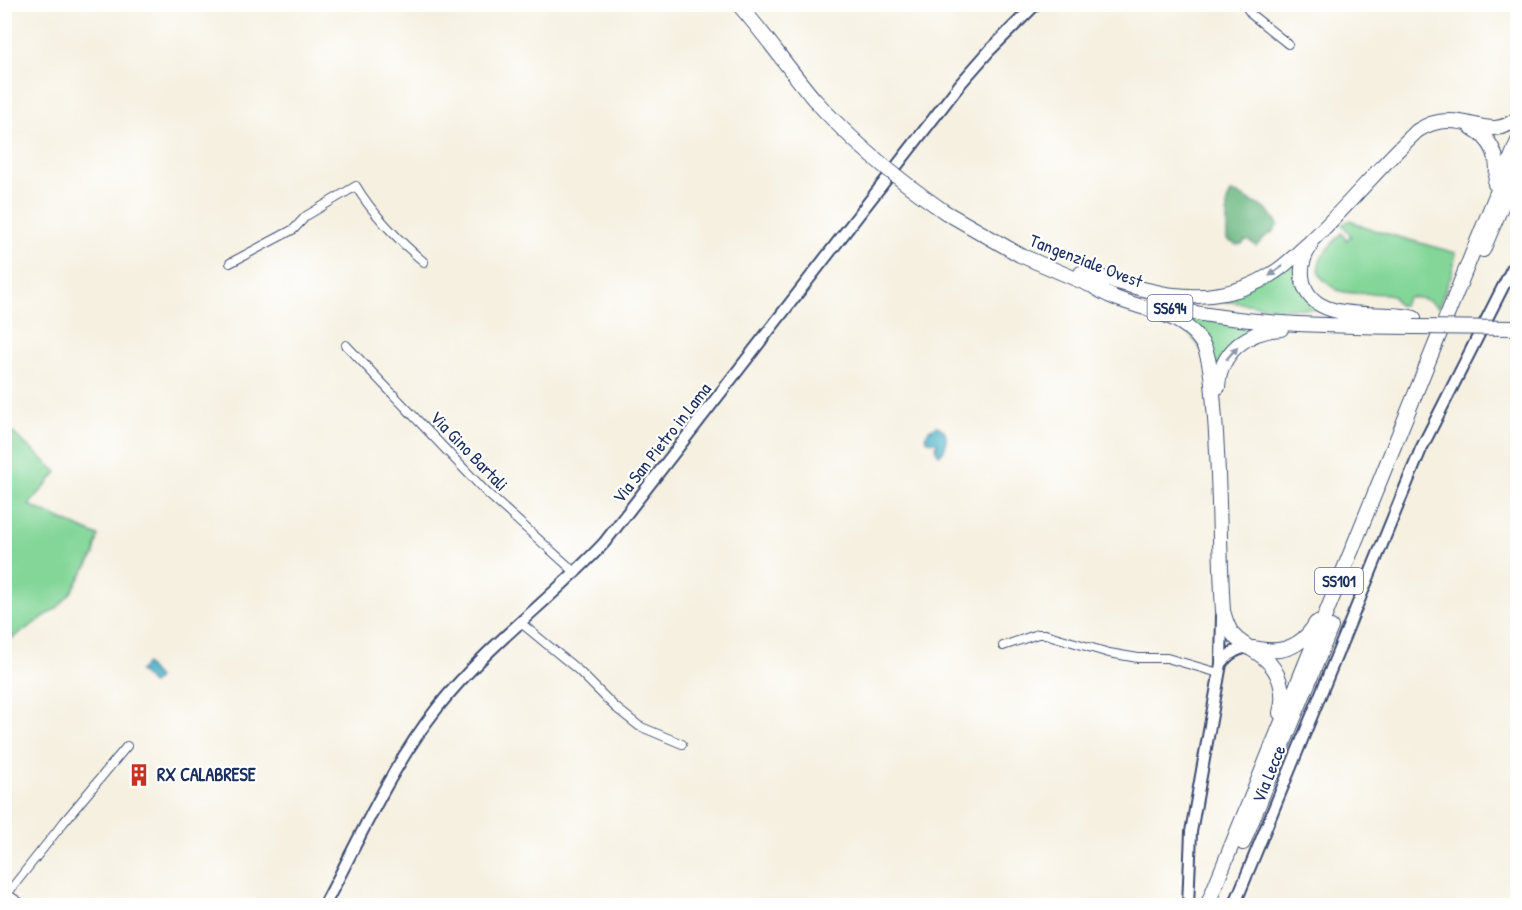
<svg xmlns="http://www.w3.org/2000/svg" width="1522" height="910" viewBox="0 0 1522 910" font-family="'Patrick Hand',sans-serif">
	<rect width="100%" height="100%" fill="#fff"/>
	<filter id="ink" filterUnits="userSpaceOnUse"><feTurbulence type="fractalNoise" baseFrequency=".0167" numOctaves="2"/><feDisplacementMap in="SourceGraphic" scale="12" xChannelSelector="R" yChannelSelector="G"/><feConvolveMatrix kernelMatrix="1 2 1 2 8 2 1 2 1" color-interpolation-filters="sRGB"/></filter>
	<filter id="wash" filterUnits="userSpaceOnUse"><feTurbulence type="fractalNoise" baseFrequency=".008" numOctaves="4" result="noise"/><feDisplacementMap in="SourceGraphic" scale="24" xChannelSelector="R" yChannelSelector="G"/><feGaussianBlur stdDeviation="1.35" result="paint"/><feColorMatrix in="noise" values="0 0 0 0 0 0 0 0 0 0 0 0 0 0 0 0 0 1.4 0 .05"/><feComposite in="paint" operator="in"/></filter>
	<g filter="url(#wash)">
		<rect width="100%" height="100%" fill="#f5f0e0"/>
		<path fill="#83d698" stroke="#4f827b" stroke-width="1.5" d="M1351,220l12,7 93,26 -4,20 -14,35c-9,-9 -18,-11 -30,-11l-5,8h-5l-6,-10c-16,-4 -36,1 -52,-4 -5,-2 -12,-7 -16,-11 -16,-16 8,-35 18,-47l4,7 5,-4 -9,-12z
			M1299,258l24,51 -45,-1 -69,-9z
			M1173,313l91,14 -48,43 -4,-8z
			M4,425l53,47 -28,33 69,31 -4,19 -24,39 -13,14 -52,35z"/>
		<path fill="#6ab780" stroke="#42736f" stroke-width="1.5" d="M1231,193h5l33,18 9,13 -4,7 -8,5 -10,10 -6,-5h-5l-3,3 -5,1 -10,-5v-39z"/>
		<path fill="#45afc4" stroke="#306f91" stroke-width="1.5" d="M937,426l7,4c4,8 3,20 -5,25l-3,-4 1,-9 -9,-1 -3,-4 4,-7z
			M146,664l12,14 -6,6 -13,-13z"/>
	</g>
	<g filter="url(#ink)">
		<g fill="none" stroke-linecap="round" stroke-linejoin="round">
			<g stroke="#3c4c72" stroke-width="10">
				<path id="street" d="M1244,4l8,11 36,29
					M230,263l64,-34 12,-13 50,-30c15,26 44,56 68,76
					M346,345l141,148 89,80
					M521,623l57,47 37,37 24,19 43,18
					M1003,646l35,-12h7l64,19 29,5h29l52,15
					M4,892l21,14
					M7,894l57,-72 63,-76"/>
			</g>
			<g stroke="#3c4c72" stroke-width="14">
				<path id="secondary" d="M1221,664c8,-11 16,-15 28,-17
					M324,906c36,-68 66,-138 114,-199 48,-61 113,-107 166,-164l357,-460 29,-33 46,-46
					M1188,906l3,-74 30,-168 1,-49
					M1234,906l187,-457 97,-192"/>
			</g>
			<g stroke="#3c4c72" stroke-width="16">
				<path id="highway" d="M1471,127c22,13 30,31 24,57
					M945,212l75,43 70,30
					M1310,247c-7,10 -10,22 -7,35 11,44 79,27 111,36
					M1483,250l35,-83
					M1081,273c31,5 61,19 93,22 33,4 68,-2 96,-20 15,-8 26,-21 39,-32 37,-35 70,-76 108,-112 9,-6 19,-10 31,-10 27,-1 45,18 70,-3
					M1093,286c30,22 72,20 100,46 6,6 12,14 14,23 6,20 6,43 8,64 5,64 4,128 8,192 3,10 5,18 12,26 8,8 19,13 28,20 17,14 23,35 17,56
					M1160,306c84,19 169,20 254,21
					M1218,387c2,-35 29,-56 63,-58
					M1254,648c27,7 48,-1 62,-25
					M1243,843l88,-216
					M1207,906l311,-765"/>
			</g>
			<use href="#street" stroke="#fff" stroke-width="8"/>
			<use href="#secondary" stroke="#fff" stroke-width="10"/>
			<use href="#highway" stroke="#fff" stroke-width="14"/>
			<g stroke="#3c4c72" stroke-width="16" stroke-linecap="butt">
				<path id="highway-bridge" d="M738,4c27,30 49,63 75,94 39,44 84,81 132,114
					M1414,327l104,1"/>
			</g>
			<use href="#highway-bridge" stroke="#fff" stroke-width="14"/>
		</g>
		<defs><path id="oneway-solid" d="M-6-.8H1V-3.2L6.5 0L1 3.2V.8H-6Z" transform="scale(1.5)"/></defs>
		<g fill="#8d97ae">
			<use href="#oneway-solid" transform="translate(1276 271) rotate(144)"/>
			<use href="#oneway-solid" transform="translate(1232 353) rotate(-49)"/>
		</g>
	</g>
	<defs>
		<g id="building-bare" transform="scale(1.8)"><path d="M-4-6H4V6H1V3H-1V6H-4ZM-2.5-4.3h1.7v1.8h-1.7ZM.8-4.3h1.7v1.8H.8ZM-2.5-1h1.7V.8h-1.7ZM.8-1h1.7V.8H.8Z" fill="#c8321e" stroke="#fff" stroke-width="2.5" paint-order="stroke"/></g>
	</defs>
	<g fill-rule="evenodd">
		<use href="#building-bare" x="139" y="775"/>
	</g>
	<g text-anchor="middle" stroke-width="4.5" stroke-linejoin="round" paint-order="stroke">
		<g fill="#fff" stroke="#5f6d8e" stroke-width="1.5">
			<rect x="1147.5" y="295" width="45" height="26" rx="4.5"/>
			<rect x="1315" y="568" width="48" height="26" rx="4.5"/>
		</g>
		<g font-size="16" font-weight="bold" fill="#1b2f5e">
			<text x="1170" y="314">SS694</text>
			<text x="1339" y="587">SS101</text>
		</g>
		<g font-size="18" fill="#1b2f5e" stroke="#fff">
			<text transform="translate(1086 261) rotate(21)" y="6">Tangenziale Ovest</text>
			<text transform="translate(662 443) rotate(-52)" y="6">Via San Pietro in Lama</text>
			<text transform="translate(469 451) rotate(46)" y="6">Via Gino Bartali</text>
			<text transform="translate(1269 774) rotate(-68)" y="6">Via Lecce</text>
		</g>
		<g font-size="18" font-weight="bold" fill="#1b2f5e" stroke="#fff" text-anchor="start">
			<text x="157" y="781">RX CALABRESE</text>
		</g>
	</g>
	<rect width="1522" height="910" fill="none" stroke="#fff" stroke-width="24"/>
</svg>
